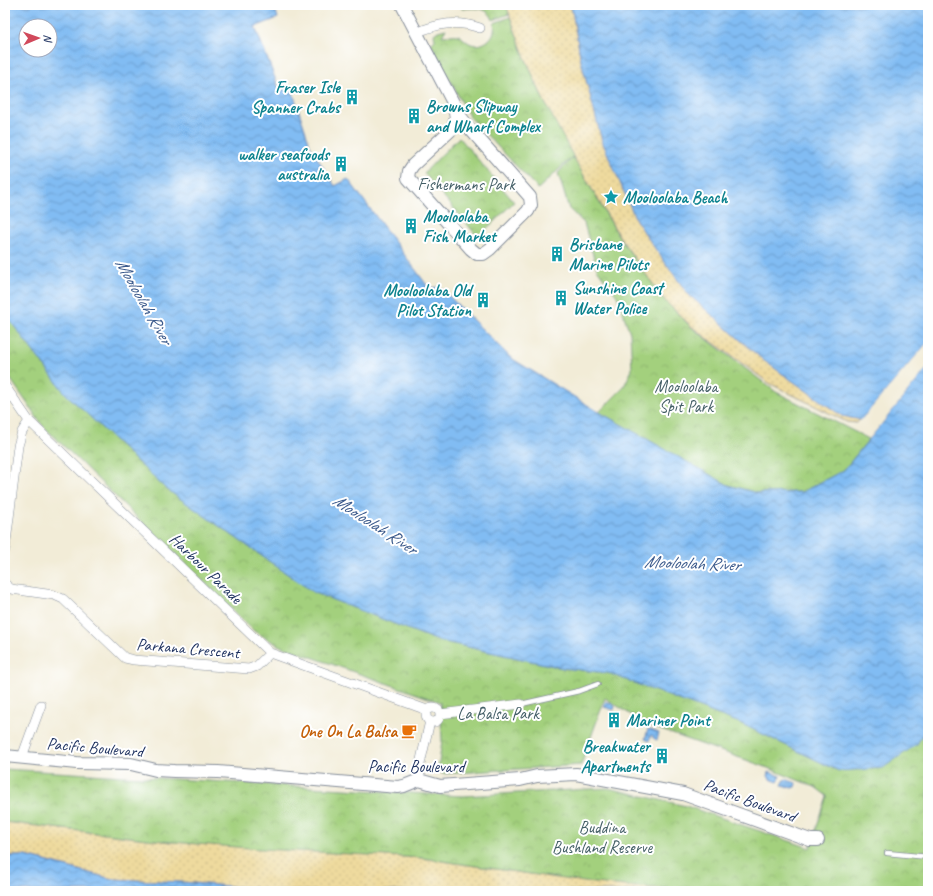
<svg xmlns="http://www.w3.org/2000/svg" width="933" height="896" viewBox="0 0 933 896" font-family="Caveat,sans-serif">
	<defs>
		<pattern id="sand-dots" width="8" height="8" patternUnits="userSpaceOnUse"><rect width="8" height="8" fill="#eeda9e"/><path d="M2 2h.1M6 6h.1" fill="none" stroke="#ccbb8a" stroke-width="1.8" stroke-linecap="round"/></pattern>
		<pattern id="park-crowns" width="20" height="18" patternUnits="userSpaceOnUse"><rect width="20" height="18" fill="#a3d07d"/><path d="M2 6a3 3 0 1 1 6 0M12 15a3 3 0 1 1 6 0" fill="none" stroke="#8cb36e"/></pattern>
		<pattern id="water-waves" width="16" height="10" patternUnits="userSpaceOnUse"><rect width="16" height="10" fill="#81bcf3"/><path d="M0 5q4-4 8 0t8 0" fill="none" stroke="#6999c8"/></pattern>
	</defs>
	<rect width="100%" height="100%" fill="#fff"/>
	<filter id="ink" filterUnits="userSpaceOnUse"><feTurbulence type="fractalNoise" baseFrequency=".025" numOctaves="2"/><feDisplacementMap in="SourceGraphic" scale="8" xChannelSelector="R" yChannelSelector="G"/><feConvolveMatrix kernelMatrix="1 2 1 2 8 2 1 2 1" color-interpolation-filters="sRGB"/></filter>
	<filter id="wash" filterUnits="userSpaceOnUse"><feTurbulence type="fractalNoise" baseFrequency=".012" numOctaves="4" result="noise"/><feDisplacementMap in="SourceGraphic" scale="16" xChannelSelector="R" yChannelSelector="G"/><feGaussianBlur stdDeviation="0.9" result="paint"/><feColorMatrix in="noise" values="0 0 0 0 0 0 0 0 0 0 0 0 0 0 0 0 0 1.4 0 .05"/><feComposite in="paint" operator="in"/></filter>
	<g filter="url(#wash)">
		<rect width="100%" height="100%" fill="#f2ecd7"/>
		<path fill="url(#sand-dots)" stroke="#84847e" d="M506,5h65l10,56 55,159 52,74 212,75 -43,54 -10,-1 -78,-39 -77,-56 -27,-26 -44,-62 -59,-101 -19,-39 -20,-46z
			M5,822l167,20 250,16 109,16 150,16 34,1h-442l-9,-2 -83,-7 -69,-3 -85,-23h-22z"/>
		<path fill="url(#park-crowns)" stroke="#5f806e" d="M461,5h45l3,9 -16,6c-5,-14 -19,-12 -31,-11z
			M510,17l13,36 20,46 30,57 -35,33 -69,-73 -38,-72 4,-4 -1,-6 4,-3 8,-2 -4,7c5,0 11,-2 16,-1 5,2 8,7 13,9 14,4 26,-8 23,-21z
			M459,137l55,65 -36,35 -54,-64z
			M573,157l48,83 44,61 26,26 85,65 93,47 -25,31 -42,22 -45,1 -29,-8 -129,-73 24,-24 9,-18 -2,-37 -13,-37 -20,-27 -13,-46 -15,-14 -11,-36z
			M5,314l60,79 100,95 148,104 123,48 127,28 45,5 132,50 99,48 78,-27 11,-19v166h-213l-77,-4 -54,-5 -162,-24 -160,-9 -90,-7 -167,-20v-53l457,27 146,-8 78,18 124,42 17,-52 -12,-9 -52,-21 -116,-41 -42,-27 -24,67 -139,9 -4,-4 4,-30 -2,-38 -160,-56 -26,-15 -212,-206 -37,-54z"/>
		<path fill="url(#water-waves)" stroke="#4e76a8" fill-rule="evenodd" d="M5,5h269l4,13 -23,9 25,64 11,-4 20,61 24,38 13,-7 81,109 11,-1 71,71 88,54 129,73 29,8 45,-1 42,-22 84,-103v358l-11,19 -34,24 -44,3 -99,-48 -132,-50 -45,-5 -127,-28 -123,-48 -148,-104 -100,-95 -60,-79zM26,26h24v24h-24z
			M571,5h357v337l-67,78 -19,-4 -79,-56 -75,-66 -32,-44 -20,-30 -34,-79 -21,-80z
			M606,701l9,5 -1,4 -10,-3z
			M648,729l11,4 -2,7 -4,-2v-2l-2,-1 -2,6 -4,-2z
			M769,772l11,4 -2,6 -8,-3 -2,-3z
			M785,779l11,4 -1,4 -3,1 -10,-3z
			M5,856h21l86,23 69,3 83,7 9,2h-268z"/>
		<path fill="#f2ecd7" d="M928,342v3l-66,77 -1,-2z
			M926,365h2v2l-59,72 -1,-2z"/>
	</g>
	<g filter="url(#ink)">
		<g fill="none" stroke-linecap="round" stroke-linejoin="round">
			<g stroke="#868e9a" stroke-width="6">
				<path id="service" d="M521,704l58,-13 19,-7
					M887,853l41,4"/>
			</g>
			<g stroke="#868e9a" stroke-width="10">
				<path id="minor" d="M416,33c22,-10 42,-13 64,-5
					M5,386l24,35 241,232 157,57
					M5,550l13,-104 4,-14 7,-11
					M5,584l6,5 43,6 9,4 62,59 9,2 115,9 8,-3 13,-13
					M426 715a7 7 0 1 1 14 0a7 7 0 1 1-14 0Z
					M440,714l81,-10
					M22,757l19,-52
					M419,780l1,-16 10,-43"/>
			</g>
			<g stroke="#868e9a" stroke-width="14">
				<path id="tertiary" d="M402,5l58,111 11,14 59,67 1,8 -3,6 -38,38 -7,5h-6l-6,-5 -63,-71 1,-7 4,-6 40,-37 3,-10 -2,-12
					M5,756l72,7 54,1 25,6 18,1 44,1 180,15 6,-1 15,-6 21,6 80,-6 17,-4 39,-2 107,20 127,46h8"/>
			</g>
			<use href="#service" stroke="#fff" stroke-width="4.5"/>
			<use href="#minor" stroke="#fff" stroke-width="9"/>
			<use href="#tertiary" stroke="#fff" stroke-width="12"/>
		</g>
	</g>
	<defs>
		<g id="building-bare" transform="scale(1.2)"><path d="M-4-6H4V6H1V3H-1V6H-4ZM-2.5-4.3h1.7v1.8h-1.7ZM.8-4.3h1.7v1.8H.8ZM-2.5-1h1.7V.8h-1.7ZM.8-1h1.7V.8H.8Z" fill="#0f9aa8" stroke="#fff" stroke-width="2.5" paint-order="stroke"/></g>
		<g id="sight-bare" transform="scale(1.2)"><path d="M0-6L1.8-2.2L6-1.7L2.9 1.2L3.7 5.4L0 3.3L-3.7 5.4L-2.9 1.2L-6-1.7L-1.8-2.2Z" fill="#0f9aa8" stroke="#fff" stroke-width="2.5" paint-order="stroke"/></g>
		<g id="cafe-bare" transform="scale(1.2)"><path d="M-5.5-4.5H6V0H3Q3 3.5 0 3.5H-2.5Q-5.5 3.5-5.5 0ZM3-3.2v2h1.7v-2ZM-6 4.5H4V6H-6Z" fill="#e8710a" stroke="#fff" stroke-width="2.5" paint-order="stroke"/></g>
	</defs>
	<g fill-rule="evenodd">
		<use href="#building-bare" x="352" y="97"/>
		<use href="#building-bare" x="414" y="116"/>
		<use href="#building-bare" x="341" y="164"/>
		<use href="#sight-bare" x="611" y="197"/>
		<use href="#building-bare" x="411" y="226"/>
		<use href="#building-bare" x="557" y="254"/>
		<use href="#building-bare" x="561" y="298"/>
		<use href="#building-bare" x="483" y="300"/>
		<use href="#building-bare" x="614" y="720"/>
		<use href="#cafe-bare" x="409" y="731"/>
		<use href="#building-bare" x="662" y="756"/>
	</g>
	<g text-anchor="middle" stroke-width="4" stroke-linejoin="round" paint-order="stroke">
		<g font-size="17" font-weight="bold" fill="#0d838f" stroke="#fff" text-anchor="start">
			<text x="340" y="93" text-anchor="end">Fraser Isle<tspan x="340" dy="20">Spanner Crabs</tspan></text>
			<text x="426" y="112">Browns Slipway<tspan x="426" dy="20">and Wharf Complex</tspan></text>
			<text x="329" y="160" text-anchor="end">walker seafoods<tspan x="329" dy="20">australia</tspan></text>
			<text x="623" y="203">Mooloolaba Beach</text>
			<text x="423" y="222">Mooloolaba<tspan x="423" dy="20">Fish Market</tspan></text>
			<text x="569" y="250">Brisbane<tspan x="569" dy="20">Marine Pilots</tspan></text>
			<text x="573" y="294">Sunshine Coast<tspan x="573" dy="20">Water Police</tspan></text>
			<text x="471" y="296" text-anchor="end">Mooloolaba Old<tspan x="471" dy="20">Pilot Station</tspan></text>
			<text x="626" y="726">Mariner Point</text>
			<text x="650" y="752" text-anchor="end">Breakwater<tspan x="650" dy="20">Apartments</tspan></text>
		</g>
		<g font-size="17" fill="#445f67" stroke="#fff">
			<text x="466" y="190">Fishermans Park</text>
			<text x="686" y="392">Mooloolaba<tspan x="686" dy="20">Spit Park</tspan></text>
			<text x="498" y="719">La Balsa Park</text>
			<text x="602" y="833">Buddina<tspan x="602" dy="20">Bushland Reserve</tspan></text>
		</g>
		<g font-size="17" fill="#1b2f5e" stroke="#fff">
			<text transform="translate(206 568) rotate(44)" y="6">Harbour Parade</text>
			<text transform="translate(188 648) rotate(5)" y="6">Parkana Crescent</text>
			<text transform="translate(95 747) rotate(5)" y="6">Pacific Boulevard</text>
			<text x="416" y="772">Pacific Boulevard</text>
			<text transform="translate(750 800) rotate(20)" y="6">Pacific Boulevard</text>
		</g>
		<g font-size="17" font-weight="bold" fill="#c56008" stroke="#fff" text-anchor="end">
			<text x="397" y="737">One On La Balsa</text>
		</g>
		<g font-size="18" font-style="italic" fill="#3a598b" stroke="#fff">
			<text transform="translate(144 301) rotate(60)" y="6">Mooloolah River</text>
			<text transform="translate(375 524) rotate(33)" y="6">Mooloolah River</text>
			<text transform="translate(692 563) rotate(2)" y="6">Mooloolah River</text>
		</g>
	</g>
	<rect width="933" height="896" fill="none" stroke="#fff" stroke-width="20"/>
	<g transform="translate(38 38) rotate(88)"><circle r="19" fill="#ffffff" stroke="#a4acbf"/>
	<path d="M0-3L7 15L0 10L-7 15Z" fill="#d1495b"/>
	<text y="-6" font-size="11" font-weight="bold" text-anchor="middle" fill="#1b2f5e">N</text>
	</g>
</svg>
